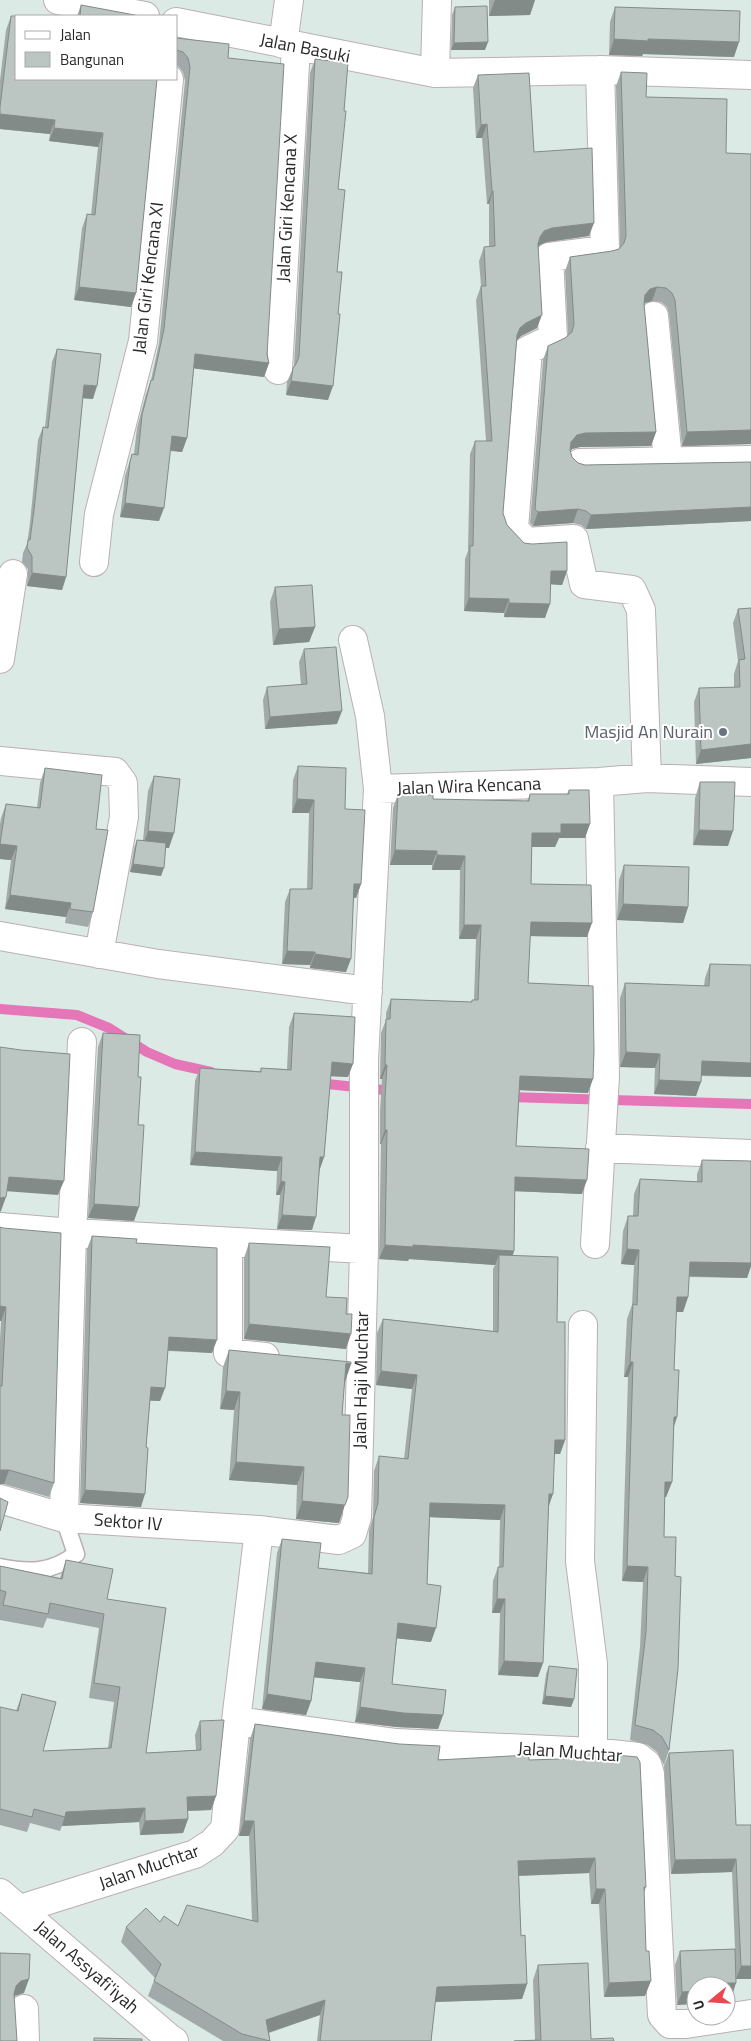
<svg xmlns="http://www.w3.org/2000/svg" width="751" height="2041" viewBox="0 0 751 2041" font-family="'Titillium Web',sans-serif">
	<rect width="100%" height="100%" fill="#dceae6"/>
	<g fill="none" stroke-linecap="round" stroke-linejoin="round">
		<path stroke="#e576b8" stroke-width="10" d="M0,1009l77,6 32,13 38,24 28,12 36,8
			M318,1083l75,8
			M507,1097l244,7"/>
		<g stroke="#bcafb0" stroke-width="19">
			<path id="lane" d="M0,1567c30,6 51,6 76,-13l-12,-36"/>
		</g>
		<g stroke="#bcafb0" stroke-width="30">
			<path id="street" d="M58,0l87,16
				M176,22l259,51 165,-3 151,5
				M283,44l6,-44
				M600,70l5,180 -56,7 4,81 -25,12 -14,178 12,14 48,-3 10,45 48,6 9,20 6,168
				M435,73l2,-73
				M654,316l14,144
				M278,370l18,-324
				M580,463l171,-3
				M94,562l5,-48 44,-173 26,-262
				M353,640l17,76 8,73
				M0,659l13,-85
				M0,761l115,11 8,11 1,34 -25,137
				M0,936l158,28 210,27
				M600,1148l151,6
				M0,1227l72,6 292,16
				M228,1243v110l37,4
				M595,1244l10,-168 -6,-294
				M583,1325l-3,236 13,103v88
				M0,1499l64,19 195,12 80,10 13,-6 5,-17 7,-268v-189l14,-271 221,-7 48,-4 104,4
				M64,1518l8,-285 10,-191
				M236,1721l23,-191
				M20,1909l175,-55 17,-11 13,-14 11,-108 160,22 197,9 45,5 9,7 3,10 12,241 8,9h16l65,-10
				M24,2009l1,32"/>
		</g>
		<g stroke="#bcafb0" stroke-width="30">
			<path id="secondary" d="M0,1893l169,145 5,3"/>
		</g>
		<use href="#lane" stroke="#fff" stroke-width="16"/>
		<use href="#street" stroke="#fff" stroke-width="28"/>
		<use href="#secondary" stroke="#fff" stroke-width="28"/>
	</g>
	<path fill="#a1aaa8" d="M489,0h46l-5,15 -41,1z
		M81,5l59,11h-63z
		M455,7l30,43h-34l1,-35z
		M615,7l119,50 -91,-3 -1,2 -33,-1 1,-33z
		M11,16l146,63 -21,214 -5,14 -57,-7 8,-72 5,-14 4,1 7,-68 -49,-6 1,-7 -50,-5v-49l6,-50z
		M176,38l52,20 41,305 -5,14 -70,-9 -7,70 -5,14 -12,-1 -11,70 -39,-4 5,-41 7,-22h2l3,-26 9,-34 5,-14 8,-37 26,-262 -2,-9 -5,-6h-2z
		M315,59l29,52 -6,78 -1,83 -9,128 -42,-5 1,-13 6,-14 1,-2 16,-293z
		M621,72l25,25 80,56 25,1v290l-69,2 -13,-132 -2,-7 -6,-5 -9,-1 -7,2 -1,2 12,127 -5,14 -71,1 -8,2 -2,3 2,5 6,6 7,2 166,-3v59l-165,8 -5,-4 -8,-2 -40,3 -3,-3 13,-163 5,-14 17,-8 3,-3 -3,-64 5,-14 42,-6 7,-2 1,-2 -4,-161z
		M478,75l56,77 55,84 -42,6 -7,3 -2,1 -1,82 -16,8 -4,4 -14,173 4,12 17,18 43,28 -5,14 -12,-1 -5,34 -41,-1v-4l-40,-2 1,-52 3,-8 2,-97 5,-13h11l-10,-141 5,-14 -2,-25 5,-14h5v-43h-2l-5,-66h-6l-3,-50z
		M57,349l36,50 -10,-1 -17,179 -4,13 -35,-4 1,-17 -6,-7 1,-9 4,-9 3,-21 8,-83 5,-13h2l7,-65z
		M275,587l40,40 -6,15 -36,3 -3,-43z
		M751,608v150l-55,6 -2,-62 5,-14 35,-1v-13l4,-13 -5,-38 5,-14z
		M304,649l33,75 -72,5 -2,-29 4,-13 34,-2 -2,-23z
		M298,766l47,43 16,75 -5,14h-2l-8,74 -36,-4v-3l-28,-1 3,-62 5,-13h17l2,-76h-17l1,-33z
		M45,768l51,61 -3,83 -5,15 -23,-4 1,-6 -61,-8 6,-49 -11,-1v-35l1,-6 5,-14 31,4 3,-25z
		M154,776l15,72h-3l-5,28 -31,-4 4,-24 3,-8h6l5,-49z
		M700,782l28,64 -35,-1 2,-47z
		M569,790l16,48h-26l-4,9h-23l-1,37 56,53 -57,-1 -2,47 60,110 -68,-3 -4,56 66,48 -67,-3 -1,60 -1,4 44,67 8,118 -5,14h-5l-6,52 -11,171 -40,-2 2,-62h-8l1,-32 5,-14h1l1,-47 -70,-3 -3,67 4,58 -34,-4 -5,46 51,31 -5,14 -41,-2 -42,-5 5,-40 -46,-5 -3,24 -5,14 -44,-6 15,-156 5,-14 36,29 50,5 1,-42 4,-14 1,-46 5,-15 25,3 8,-70 -36,-4 1,-52 6,-14 110,12v-62l2,-4 -86,-6 -1,2 -29,-2 2,-115h-1v-32l2,-33h-2l1,-46 5,-13v-7l5,-14 80,3 1,-2h2l2,-61h-17l1,-69h-28v-5h-42l3,-57 5,-14 35,5 94,2 3,-7h37z
		M624,865l64,42 -5,16 -66,-3 2,-40z
		M710,964l41,113 -50,-1 -5,20 -42,-2 1,-26 -35,-1v-69l5,-15 79,3 1,-8z
		M294,1013l54,64 -17,-1 -7,81 -4,12 -8,61 -35,-1 3,-34h-4l1,-24 -87,-6 5,-84 5,-13 60,3 1,-3 26,1 2,-42z
		M103,1033l35,44v48l-4,96 -46,-3 10,-171z
		M702,1160l49,1v105l-4,12 -58,-1 -1,20 -5,15h-7l-2,58 3,47 -3,9 -2,56 -6,15h-1l-1,40 5,213 -5,15 -7,-13 -9,-7 -18,-5 10,-93 3,-65 -21,-1 6,-204h-4l3,-58 5,-14 2,-40 -13,-1 2,-33 5,-15h5l1,-22 6,-15 57,3v-8z
		M0,1227l54,256 -5,14 -45,-13h-4v-144l1,-19z
		M92,1236l44,7 76,110 -44,-2 -3,37 -5,13h-10l-9,106 -61,-4 7,-254z
		M249,1243l77,54 20,17v35l-102,-10v-81z
		M229,1350l122,14 -7,18 -2,33 -3,108 -43,-4 1,-34 -68,-5 5,-70 -14,-1 3,-42z
		M66,1560l41,39 39,154 50,-3 -1,-15 5,-14 16,75 -5,14 -23,1v8l-5,14 -43,2 -1,-13 -77,4 -2,5 -30,-8 -3,9 -27,-7v-118l16,4 6,-17 21,57 65,-3 6,-46 -25,-4 10,-70 -52,-10 -4,10 -43,-8v-54l60,12z
		M549,1666l25,33 -3,8 -29,-3 4,-30z
		M255,1724l183,36h91l56,-2 2,-5 59,134 -2,6 1,103 -41,1 -5,-93h-8l-2,-31 -70,3 2,60 6,48 -5,15 -87,3 -4,39h-114l3,-26 -51,18 1,8h-47l-75,-45 7,-18 -34,-36 5,-15 34,-5 18,4 74,-6 -3,-84h-10l11,-97z
		M669,1753l67,72h15v154h-15l-4,17 -6,-10 -49,19 -2,-40 5,-14 55,-2 -3,-77 -61,2 -7,-108z
		M538,1965l53,74 -56,1 -2,-60z"/>
	<path fill="#838b88" d="M495,0h40l-5,15 -41,1z
		M614,39h34l91,3 -5,15 -91,-3 -1,2 -33,-1z
		M488,42l-3,8h-34l3,-7z
		M0,114l55,6 -5,14 -50,-5z
		M487,124l-5,14h-6l5,-13z
		M54,128l49,5 -5,14 -49,-6z
		M492,191h1l-4,13h-2z
		M594,223l-5,13 -42,6 -7,3 -5,6 5,-14 4,-6 8,-3z
		M79,287l57,6 -5,14 -57,-7z
		M657,287l-5,14 -7,2 -5,6 5,-14 5,-6z
		M542,315l-5,13 -16,8 -6,6 5,-14 6,-5z
		M195,354l74,9 -5,14 -74,-9z
		M291,381l42,5 -5,14 -42,-5z
		M84,385l13,1 -4,13 -14,-1z
		M751,430v14l-69,2 5,-14z
		M656,432l-5,14 -71,1 -8,2 -6,7 5,-14 6,-7 8,-2z
		M172,436l15,2 -5,14 -15,-2z
		M125,503l39,5 -5,13 -39,-4z
		M751,507v14l-165,8 5,-14z
		M578,509l-5,14 -40,3 5,-14z
		M551,571h16l-5,14 -16,-1z
		M32,573l34,4 -4,13 -35,-4z
		M469,598l40,1 -5,14 -40,-2z
		M509,603l41,1 -5,14 -41,-1z
		M315,627l-6,15 -36,3 6,-16z
		M342,711l-5,13 -72,5 5,-12z
		M751,744v14l-55,6 5,-14z
		M297,799l17,1 -5,13h-17z
		M561,824h29l-5,14h-26l-4,9h-28l5,-14z
		M699,830l34,1 -5,15 -35,-1z
		M148,831l26,2 -5,15 -26,-2z
		M0,844l17,2 -6,14 -11,-1z
		M395,850l42,1 -5,14h-42z
		M437,855l28,1 -5,14h-28z
		M133,864l31,4 -3,8 -31,-4z
		M354,884h7l-5,14 -7,-1z
		M10,895l61,8 -5,14 -61,-8z
		M623,904l65,3 -5,16 -66,-3z
		M531,922l61,1 -5,14 -62,-1z
		M464,925h17l-5,14h-17z
		M287,951l28,1 -5,13 -28,-1z
		M315,954l36,5 -5,13 -36,-4z
		M626,1052l34,2 -5,14 -35,-1z
		M702,1061l49,2v14l-55,-2z
		M332,1062l21,2 -5,13 -21,-1z
		M385,1065h2l-5,14h-2z
		M520,1076l73,3 -5,14 -73,-3z
		M659,1080l42,2 -5,14 -42,-2z
		M385,1130h2l-6,14h-1z
		M195,1152l87,5 -5,14 -87,-6z
		M320,1157h4l-5,14z
		M9,1177l55,4 -6,14 -54,-4z
		M515,1177l72,3 -5,14 -72,-3z
		M281,1181l4,1 -5,13h-4z
		M6,1197l-5,14 -1,1v-14z
		M94,1204l45,3 -5,14 -46,-3z
		M282,1215l34,2 -4,13 -35,-1z
		M385,1245h28l101,6 -5,15 -10,-11 -4,10 -86,-6 -1,2 -29,-2z
		M627,1249l12,1 -5,15 -13,-1z
		M690,1262l61,1v3l-4,12 -63,-2z
		M677,1297h11l-5,15h-12z
		M0,1306l6,1 -5,14h-1z
		M249,1324l102,10 -5,15 -102,-10z
		M169,1337l48,3 -5,13 -48,-3z
		M630,1362h3l-5,15h-4z
		M346,1363l5,1 -6,18 -6,-1z
		M381,1371l36,4 -5,14 -36,-4z
		M151,1387l14,1 -5,13 -14,-1z
		M226,1391l14,1 -6,18 -14,-1z
		M674,1417h3l-5,15z
		M555,1440h10l-5,14h-10z
		M236,1462l68,5 -7,18 -68,-5z
		M0,1470h9l-5,14h-4z
		M665,1482h7l-6,15h-6z
		M85,1490l60,4 -4,13 -61,-4z
		M549,1494h4l-5,14z
		M302,1501l43,4 -6,18 -43,-4z
		M430,1503l75,2 -5,15 -75,-3z
		M627,1566l21,1 -5,15 -21,-1z
		M497,1599h8l-5,14h-8z
		M398,1623l38,5 -5,14 -38,-4z
		M504,1661l39,2 -5,14 -40,-2z
		M316,1662l49,6 -5,14 -50,-5z
		M267,1694l44,7 -5,14 -44,-6z
		M545,1696l29,3 -3,8 -29,-3z
		M360,1707l83,8 -5,14 -41,-2 -42,-5z
		M216,1796l-5,14 -29,1 5,-14z
		M145,1808l-6,14 -77,4 4,-14z
		M188,1819l-5,14 -43,2 5,-14z
		M244,1821h10l-5,15h-10z
		M595,1858l-6,15 -77,3 6,-15z
		M736,1859l-4,13 -61,2 4,-14z
		M596,1889h9l-6,15h-8z
		M741,1966h10v13h-15z
		M29,1979l-5,14 -9,3 -4,5 5,-15 5,-5z
		M651,1981l-6,15 -41,1 5,-14z
		M711,1983h25l-4,13h-6v-10h-16z
		M527,1984l-5,15 -90,3 5,-15z
		M696,1991v13l-19,1 5,-13z
		M325,2000l-5,15 -59,20 5,-15z"/>
	<path fill="#bbc6c3" stroke="#838b88" d="M81,5l59,11h-60z
		M487,6l1,36 -34,1 1,-36z
		M615,7l125,4 -1,31 -91,-3v2l-34,-2z
		M11,16h5v63h141l-21,214 -57,-6 8,-73 8,1 8,-82 -49,-5 1,-8 -55,-6v-7z
		M176,38l53,6 -1,14 56,6 -17,291 2,8 -74,-9 -8,84 -15,-2 -8,72 -39,-5 5,-41 2,-8 6,1 4,-40 9,-35h2l11,-51 26,-262 -2,-9 -5,-6 -7,-2z
		M315,59l33,4 -4,48h2l-8,78 7,1 -8,82h5l-4,42h2l-7,72 -42,-5 2,-13 3,-4 3,-7z
		M621,72l26,1 -1,24 81,2 -1,54 25,1v276l-64,2 -12,-132 -3,-7 -6,-5 -9,-1 -7,2 -5,6 -1,9 12,128 -71,1 -8,2 -6,7 -1,8 2,7 6,6 7,2 166,-3v45l-160,8 -5,-4 -8,-2 -40,3 -3,-3 13,-163 17,-8 7,-6 2,-8 -4,-67 42,-6 7,-2 5,-6 2,-7z
		M529,73l5,79 58,-4 2,75 -42,5 -8,3 -4,6 -2,7 4,71 -16,8 -6,5 -3,7 -14,178 4,12 17,18 8,1 35,-2v29h-16l-1,33 -41,-1v-4l-40,-1 1,-52h3l2,-105h17l-11,-155h5l-2,-39 11,-1 -2,-55h-1l-5,-67 -6,1 -3,-50z
		M57,349l44,5 -4,32 -13,-1 -18,192 -34,-4v-17l-5,-8 1,-8h2l4,-30 9,-83 5,1z
		M312,585l3,42 -36,2 -4,-42z
		M751,608v136l-50,6 -2,-62 41,-1 -1,-27 6,-1 -7,-50z
		M336,647l6,64 -72,6 -3,-30 40,-3 -3,-35z
		M298,766l48,2 -1,41 20,1 -4,74h-7l-3,75 -36,-5v-2l-28,-1 3,-62h22l2,-89 -17,-1z
		M45,768l57,7 -6,54 12,1 -15,82 -23,-3 1,-6 -61,-8 7,-49 -17,-2 6,-40 34,4z
		M154,776l26,3 -6,54 -26,-2z
		M700,782h35l-2,49 -34,-1z
		M569,790h20l1,34h-29v9h-29l-1,51 60,1 1,38 -61,-1 -3,61 65,3 1,65 -1,28 -73,-3 -4,70 73,3 -2,31 -72,-3 -1,74 -101,-6v2l-28,-2 2,-115h-2v-32l2,-33h-2l1,-46h4l1,-20 81,3v-2h6l3,-75h-17l1,-69 -28,-1v-4l-42,-1 3,-56 35,1v4l96,2 1,-7h39z
		M137,840l29,3 -2,25 -31,-4z
		M624,865l65,2 -1,40 -65,-3z
		M710,964l41,1v98l-49,-2 -1,21 -42,-2 1,-26 -34,-2 -1,-69 84,3z
		M294,1013l61,4 -2,47 -21,-2 -8,95h-4l-4,60 -34,-2 3,-33 -4,-1 1,-24 -87,-5 5,-84 61,4v-4l30,2z
		M103,1033l37,2 -2,42h3l-3,48h6l-5,82 -45,-3z
		M0,1047l21,3 49,4 -6,127 -55,-4 -3,20 -6,1z
		M702,1160l49,1v102l-61,-1 -2,35h-11l-3,73h5l-2,47h-3l-2,65h-7l-1,55h12l-1,39 6,1 -3,92 -9,81 -7,-13 -9,-7 -18,-5 11,-93 2,-65 -21,-1 6,-204h-3l3,-58 4,1 2,-55 -12,-1 1,-33h10l2,-37 62,3z
		M0,1227l3,1 58,5 -7,250 -45,-13h-9v-84h2l4,-79 -6,-1z
		M92,1236l45,3 -1,4 81,5v92l-48,-3 -4,51 -14,-1 -5,60 2,1 -3,46 -60,-4z
		M249,1243l81,4 -4,50 21,1 -1,16h6l-1,20 -102,-10z
		M499,1255l59,2 -1,65h8v118h-10l-2,54h-4l-6,169 -39,-2 1,-62h-8l1,-32h5l2,-62 -75,-2 -3,81 14,2 -5,42 -38,-5 -6,61 54,6 -3,25 -40,-2 -43,-6 5,-39 -49,-6 -5,39 -44,-7 15,-155 39,4 -3,25 54,6 2,-57 4,-14 1,-47 29,3 9,-84 -36,-4 2,-52 115,13z
		M229,1350l122,12v2l-5,-1 -4,52h8l-2,82 -3,8 -43,-4 2,-34 -68,-5 4,-70 -14,-1z
		M0,1498l8,4 -8,29z
		M66,1560l47,9 -6,30 59,9 -20,145 55,-3 -1,-29 24,-1 -8,76 -29,1 1,22 -43,2v-13l-79,4 -1,5 -31,-8 -2,8 -32,-8v-102l18,4 4,-17 34,8 -13,49 68,-3 9,-61 -26,-4 10,-69 -54,-11 -2,11 -45,-9 3,-13 -6,-2v-24l62,13z
		M549,1666l28,3 -3,30 -29,-3z
		M255,1724l144,20 41,2 -2,14 91,-5v5l58,-2v-5h7l43,4 3,5 6,125h-2l2,64h3l2,30 -42,2 -4,-94h-9l-1,-31 -77,3 3,75 4,-1 2,49 -90,3 -6,54h-111l5,-41 -59,20 4,21 -28,-7 -88,-53 7,-17 -35,-37 20,-19 14,14 4,-6 14,10 9,-21 71,17 -4,-101h-10z
		M733,1750l3,75h15v141h-10l-5,-107 -61,1 -6,-107z
		M735,1949l1,34h-25v3h-15v5l-14,1 -2,-41z
		M0,1953l30,1 -1,25 -8,2 -5,5 -2,8 3,47h-17z
		M588,1963l3,76 22,-1 1,3h-100l27,-1 -3,-75z
		M94,2038l48,1v2h-48z"/>
	<circle fill="#6b7280" stroke="#fff" stroke-width="2" cx="723" cy="732" r="5"/>
	<g text-anchor="middle" stroke-width="4" stroke-linejoin="round" paint-order="stroke">
		<g font-size="18" fill="#292929" stroke="#fff">
			<text transform="translate(305 48) rotate(11)" y="6">Jalan Basuki</text>
			<text transform="translate(287 208) rotate(-87)" y="6">Jalan Giri Kencana X</text>
			<text transform="translate(148 278) rotate(-83)" y="6">Jalan Giri Kencana XI</text>
			<text transform="translate(469 786) rotate(-2)" y="6">Jalan Wira Kencana</text>
			<text transform="translate(361 1380) rotate(-89)" y="6">Jalan Haji Muchtar</text>
			<text transform="translate(128 1522) rotate(4)" y="6">Sektor IV</text>
			<text transform="translate(570 1752) rotate(4)" y="6">Jalan Muchtar</text>
			<text transform="translate(149 1867) rotate(-19)" y="6">Jalan Muchtar</text>
			<text transform="translate(87 1967) rotate(41)" y="6">Jalan Assyafi'iyah</text>
		</g>
		<g font-size="18" fill="#5b616d" stroke="#fff" text-anchor="end">
			<text x="713" y="738">Masjid An Nurain</text>
		</g>
	</g>
	<rect x="15" y="15" width="162" height="65" fill="#ffffff" stroke="#a9a9a9"/>
	<rect x="25" y="31" width="25" height="8" fill="#ffffff" stroke="#a9a9a9"/>
	<text x="60" y="40" font-size="15" fill="#292929">Jalan</text>
	<rect x="25" y="52" width="25" height="15" fill="#bbc6c3" stroke="#a9a9a9"/>
	<text x="60" y="65" font-size="15" fill="#292929">Bangunan</text>
	<g transform="translate(711 2001) rotate(252)"><circle r="24" fill="#ffffff" stroke="#a9a9a9"/>
	<path d="M0-4L9 19L0 12L-9 19Z" fill="#ec4750"/>
	<text y="-8" font-size="14" font-weight="bold" text-anchor="middle" fill="#292929">U</text>
	</g>
</svg>
